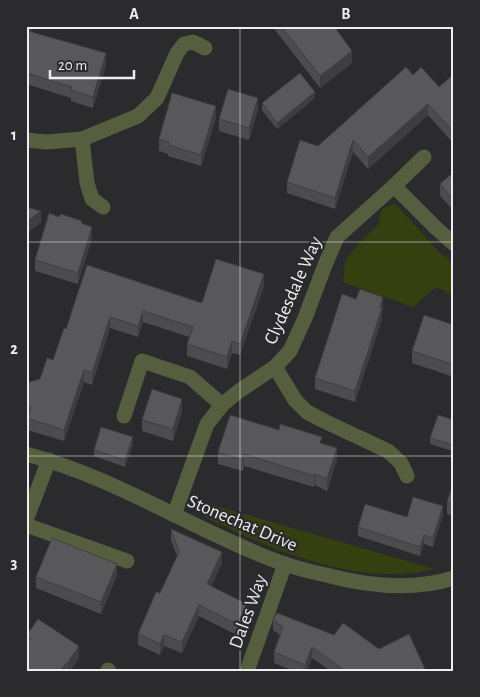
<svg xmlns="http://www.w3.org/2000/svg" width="480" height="697" font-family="'Alegreya Sans',sans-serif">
<rect width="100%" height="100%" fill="#2b2a2d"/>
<!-- green -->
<g fill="#344010">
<path d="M391,205H395L399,208L439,252L454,263V296L442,289L435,288L413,307L343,282L345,261L359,243L379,224L380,214L382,209Z"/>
<path d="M202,502L435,569C414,574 392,575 370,573C324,569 270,548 228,528C221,524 211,521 204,516C200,512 199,508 197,503Z"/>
</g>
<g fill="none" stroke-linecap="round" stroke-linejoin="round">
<!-- street -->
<g stroke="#555f3f" stroke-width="15">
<path d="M82,139L87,183L92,199L103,207"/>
<path d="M26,140L46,142L82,139L138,116L157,98L177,53L184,44L193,42L205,48"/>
<path d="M394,186L424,157"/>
<path d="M275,367L295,400L307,412L324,421L388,451L401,463L407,476"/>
<path d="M124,416L142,361L190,377L222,405"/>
<path d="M26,454C91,471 151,504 212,533C236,544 260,556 285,564C299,569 312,572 326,575C367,586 412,591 454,578"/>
<path d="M174,515L207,424L222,405L239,391L275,367L290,351L305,318L325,265L337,237L394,186L436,228L454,244"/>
<path d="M26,520L49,460"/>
<path d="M26,525L127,561"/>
<path d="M108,670L109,671"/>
<path d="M247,671L285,564"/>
</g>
</g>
<!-- wall -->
<g fill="#4c4b4d">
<path d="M26,26H33L31,32L106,65L93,108L71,101V98L26,84Z"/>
<path d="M272,26H334L352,63L320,88Z"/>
<path d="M454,74V144L428,115L368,169L353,152L335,209L287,193V182L318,146L413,75L439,87Z"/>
<path d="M315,98L277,129L262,110V103Z"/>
<path d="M258,110L249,140L219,131V119Z"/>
<path d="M216,118L201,166L168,156V154L159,151V139Z"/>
<path d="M454,172V211L440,196V184Z"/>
<path d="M82,224L92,238L78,284L35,271V260Z"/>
<path d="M87,265L202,303L264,286L240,355L232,353L227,369L187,356V344L189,337L143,322L138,337L110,328L92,385L84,382L64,441L27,430V418L28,415L26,412V383L40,379L53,360L66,329Z"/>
<path d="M383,308L382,313V319L355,402L315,389V378Z"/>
<path d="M454,325V377L412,363V351Z"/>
<path d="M182,411L173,441L142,431V420Z"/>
<path d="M454,420V445L452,451L430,444V438Z"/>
<path d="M322,443L337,460L327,491L315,485L314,487L244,466L243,471L218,464V452Z"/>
<path d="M133,444L125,467L94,456V450Z"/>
<path d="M454,481V516L447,514V502Z"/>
<path d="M443,515L433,547L424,544L420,556L358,536V527L407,517Z"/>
<path d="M171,529L222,563L211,586L247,615L237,635L199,616L182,653L164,646L160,655L138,645V634L160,593L177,556L171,540Z"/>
<path d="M117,575L101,614L36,588V577Z"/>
<path d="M273,620L334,635L379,649L426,671H331L312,658L307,671H294L274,663V652L280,635L273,630Z"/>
<path d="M26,636L79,658L70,671H26Z"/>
</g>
<!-- shaded-wall -->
<g fill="#3e3d3f">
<path d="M29,26H33L28,43V31Z"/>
<path d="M352,51V63L320,88V76Z"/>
<path d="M106,53V65L93,108V97Z"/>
<path d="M315,92V98L277,129V123Z"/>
<path d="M258,98V110L249,140V128Z"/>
<path d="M428,104V115L368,169V157Z"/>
<path d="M216,106V118L201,166V155Z"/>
<path d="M353,140V152L335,209V198Z"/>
<path d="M41,211V223L26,234V222Z"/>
<path d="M92,227V238L78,284V273Z"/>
<path d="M264,274V286L240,355V344Z"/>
<path d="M383,297V308L382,313V319L355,402V391Z"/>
<path d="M143,311V322L138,337V326Z"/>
<path d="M110,317V328L92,385V373Z"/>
<path d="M232,341V353L227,369V357Z"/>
<path d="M84,370V382L64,441V430Z"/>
<path d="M182,399V411L173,441V429Z"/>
<path d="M133,437V444L125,467V460Z"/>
<path d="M454,438V445L452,451V445Z"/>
<path d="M337,448V460L327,491V479Z"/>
<path d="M244,454V466L243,471V460Z"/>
<path d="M315,474V485L314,487V476Z"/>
<path d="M443,506V515L433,547V538Z"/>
<path d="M424,535V544L420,556V547Z"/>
<path d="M222,552V563L207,595V584Z"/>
<path d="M117,564V575L101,614V602Z"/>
<path d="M247,604V615L237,635V624Z"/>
<path d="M199,605V616L182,653V642Z"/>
<path d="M164,635V646L160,655V644Z"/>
<path d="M79,646V658L70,671H67V664Z"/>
<path d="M312,647V658L307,671H305V665Z"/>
<path d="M66,663V671H60Z"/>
</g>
<!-- building -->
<g fill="#58575a" stroke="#3e3d3f">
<path d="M26,26H29L28,31L106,53L93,97L71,90L72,87L26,73Z"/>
<path d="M281,26H334L352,51L320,76Z"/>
<path d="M406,67L413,75L421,67L439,87L454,74V132L428,104L368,157L353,140L335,198L287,182L300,140L318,146Z"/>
<path d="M300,73L315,92L277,123L262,103Z"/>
<path d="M228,89L258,98L249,128L219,119Z"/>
<path d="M172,93L216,106L201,155L168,145L169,142L159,139Z"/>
<path d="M454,172V200L440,184Z"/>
<path d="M26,207L41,211L26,222Z"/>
<path d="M49,213L59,217L61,214L82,221L81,223L92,227L78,273L35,260Z"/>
<path d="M216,259L264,274L240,344L232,341L227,357L187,344L193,327L143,311L138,326L110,317L92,373L84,370L64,430L27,418L31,408L26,400V383L40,379L47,358L53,360L64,328L66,329L87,265L202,303Z"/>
<path d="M360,289L383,297L380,307L382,308L355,391L315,378L342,294L356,299Z"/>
<path d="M424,315L454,325V365L412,351Z"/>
<path d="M152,389L182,399L173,429L142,420Z"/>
<path d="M230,415L279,430L280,424L322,437L320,443L337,448L327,479L315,474L314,476L244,454L243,460L218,452Z"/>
<path d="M438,415L454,420V438L452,445L430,438Z"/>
<path d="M101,427L133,437L125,460L94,450Z"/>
<path d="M454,481V505L447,502Z"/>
<path d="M413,497L443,506L433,538L424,535L420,547L358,527L365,504L407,517Z"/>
<path d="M171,529L222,552L207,584L247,604L237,624L199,605L182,642L164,635L160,644L138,634L156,592L160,593L179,552Z"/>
<path d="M52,538L117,564L101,602L36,577Z"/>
<path d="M277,613L334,635L343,623L379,649L409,634L426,671H345L312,647L305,665L274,652L283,627L273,620Z"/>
<path d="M38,619L79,646L67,664L66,663L60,671H26V643L30,639L26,636Z"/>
</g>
<!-- grid -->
<path fill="none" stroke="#eeedef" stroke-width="1" stroke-opacity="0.55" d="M240,26V671M26,242H454M26,456H454"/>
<g text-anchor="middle" stroke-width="4.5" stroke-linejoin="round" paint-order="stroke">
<!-- street labels -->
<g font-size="19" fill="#eeedef" stroke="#2b2a2d">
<text transform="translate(292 290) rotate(-66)" y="7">Clydesdale Way</text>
<text transform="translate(243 522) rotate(23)" y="7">Stonechat Drive</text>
<text transform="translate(247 611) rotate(-70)" y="7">Dales Way</text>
</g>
</g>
<!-- border -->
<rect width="480" height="697" fill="none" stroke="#2b2a2d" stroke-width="55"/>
<!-- scale -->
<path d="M50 70v8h84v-8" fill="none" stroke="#eeedef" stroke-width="2.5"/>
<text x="58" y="70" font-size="15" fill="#eeedef" stroke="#2b2a2d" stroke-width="4" paint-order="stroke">20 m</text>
<rect x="28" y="28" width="424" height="642" fill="none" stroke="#eeedef" stroke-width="2"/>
<g font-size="16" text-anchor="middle" font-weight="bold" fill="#eeedef">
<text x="134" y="19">A</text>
<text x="346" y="19">B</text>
<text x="14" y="140">1</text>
<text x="14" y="354">2</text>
<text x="14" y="568">3</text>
</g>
</svg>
